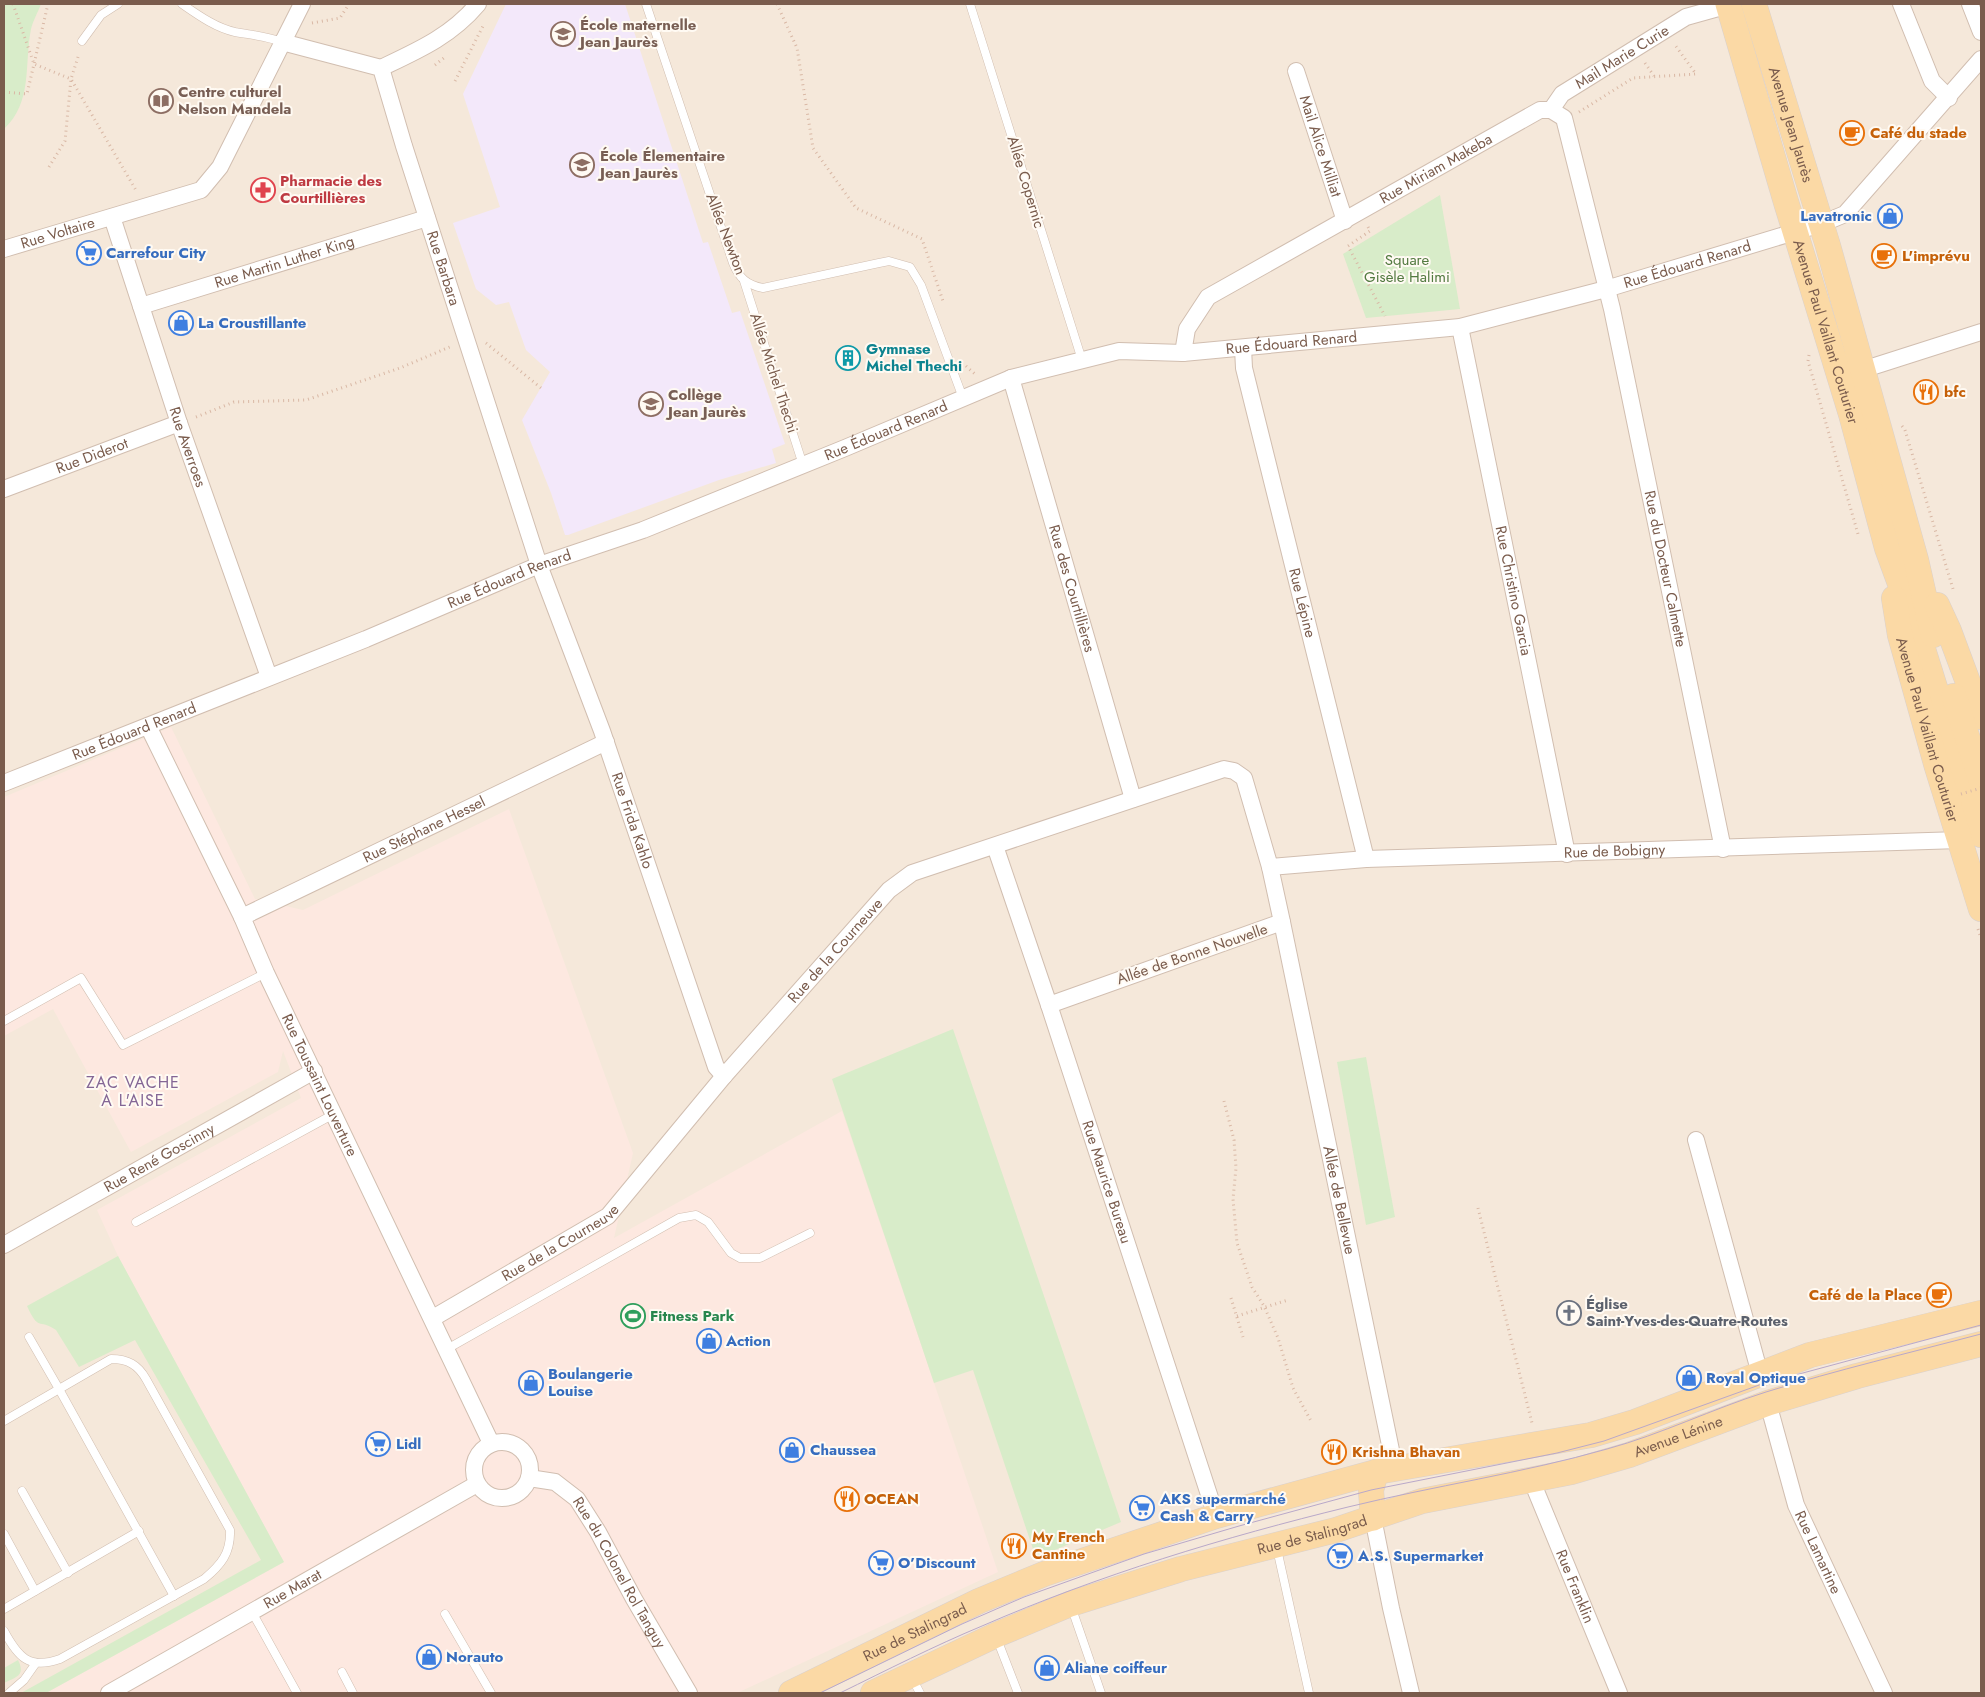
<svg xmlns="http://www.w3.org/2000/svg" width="1985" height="1697" font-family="Jost,sans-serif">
<rect width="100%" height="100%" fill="#fdf6ec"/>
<!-- residential -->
<rect fill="#f5e8da" x="4" y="4" width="1977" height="1689"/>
<!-- commercial -->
<path fill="#fde8e0" d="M171,727L255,899L303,910L509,809L633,1153L614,1238L842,1111L998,1572L737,1693H46L284,1562L118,1256L97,1210L301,1098L283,1051L278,1072L131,1152L53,1009L4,1036V797Z"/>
<!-- education -->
<path fill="#f3e8fa" d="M506,4H625L703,243L708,242L732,313L740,311L785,444L772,449L776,463L719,480L568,535H565L551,493L522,420L550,372L526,350L509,302L496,305L476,289L453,223L500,207L463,94Z"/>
<!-- green -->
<g fill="#d8ecc9">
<path d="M4,4H41C38,12 33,21 31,29C24,65 33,102 4,129Z"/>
<path d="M1440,195L1460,309L1366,318L1343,254Z"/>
<path d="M953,1029L1121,1522L1036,1558L973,1370L934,1383L832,1079Z"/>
<path d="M1366,1057L1395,1217L1366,1225L1337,1062Z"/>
<path d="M118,1256L284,1562L46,1693H21L261,1560L135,1340L79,1367L56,1330C38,1318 39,1332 27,1306Z"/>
<path d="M18,1660C26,1676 16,1677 4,1683V1668Z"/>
</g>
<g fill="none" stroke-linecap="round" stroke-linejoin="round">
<defs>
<g id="lane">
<path d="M182,4C198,15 216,28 235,32C251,35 266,36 282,42"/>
<path d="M646,4L733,263C739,278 747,285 763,288L879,263L889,261L910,267L921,285L963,398"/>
<path d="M970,4L1082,360"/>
<path d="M82,41L101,15L118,4"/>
<path d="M744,281L803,465"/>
<path d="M4,1021L81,978L123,1045L266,973"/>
<path d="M136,1222L334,1114"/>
<path d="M29,1337L59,1389L174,1596"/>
<path d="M447,1349L679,1218L696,1215L708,1222L731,1253L740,1258H760L810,1233"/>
<path d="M4,1421L111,1359C128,1359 138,1365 146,1379L230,1530C231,1553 221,1565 204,1579L60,1659C29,1670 18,1657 4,1631"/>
<path d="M22,1491L68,1573"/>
<path d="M4,1534L35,1591"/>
<path d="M1277,1549L1309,1693"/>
<path d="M1071,1606L1101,1693"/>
<path d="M4,1609L139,1531"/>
<path d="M252,1612L297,1693"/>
<path d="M445,1614L491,1693"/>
<path d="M997,1639L1018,1693"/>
<path d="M342,1672L353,1693"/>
<path d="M912,1678L920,1693"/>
<path d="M9,1693L24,1680L36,1663"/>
</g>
<g id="street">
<path d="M1901,4L1932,81L1949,98"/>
<path d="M1970,4L1981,32"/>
<path id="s1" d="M282,42L381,68L404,146L539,565L602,731L716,1067L724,1076"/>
<path d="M381,68C419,50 451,36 478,4"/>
<path id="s2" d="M1296,71L1345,221"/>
<path id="s3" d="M1551,110L1562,94L1686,17L1729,5"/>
<path id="s4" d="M112,217L179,423L269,677"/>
<path id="s5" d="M4,249L201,190L220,167L302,4"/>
<path id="s6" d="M141,306L427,218"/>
<path id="s7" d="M1460,327L1567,854"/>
<path id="s8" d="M1243,348L1244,368L1366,859"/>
<path id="s9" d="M1183,353L1187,329L1208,297L1540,110H1551L1564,118L1612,309L1723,849"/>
<path d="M1862,370L1981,332"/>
<path id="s10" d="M1011,378L1133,799"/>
<path id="s11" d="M4,489L179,423"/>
<path id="s12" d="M148,726L242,917L266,973L491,1443"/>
<path id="s13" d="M4,783L366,639L539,565L643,530L845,448L1011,378L1119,351L1183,353L1460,327L1606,289L1821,224L1845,214L1981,59"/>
<path id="s14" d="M995,846L1049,1005L1216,1516"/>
<path id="s15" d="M1270,867L1366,859L1960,840"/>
<path id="s16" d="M242,917L606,742"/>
<path id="s17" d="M1282,922L1391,1450L1392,1456L1376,1472"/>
<path d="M1696,1140L1760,1374"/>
<path id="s18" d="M4,1245L314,1071"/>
<path id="s19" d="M433,1318L608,1216L724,1076L889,890L912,873L1224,769L1234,771L1244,778L1270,867L1282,922L1049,1005"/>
<path id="s20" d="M1768,1403L1796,1505L1884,1693"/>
<circle cx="502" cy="1470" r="28"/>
<path id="s21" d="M529,1478L555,1482L577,1499L598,1532L634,1599L689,1693"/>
<path id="s22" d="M1531,1479L1619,1693"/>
<path d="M1373,1518L1391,1608L1411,1693"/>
<path id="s23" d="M109,1693L477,1484"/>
</g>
<g id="primary">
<path id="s24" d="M1728,4L1786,202L1851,414L1887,548L1916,627L1981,835"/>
<path id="s25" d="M1754,4L1828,246L1916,560L1933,635"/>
<path id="s26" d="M1894,598L1900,635L1937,767L1981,909"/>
<path d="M1937,605L1949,631L1981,717"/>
<path d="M1954,696L1981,780"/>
<path d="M1373,1518L1371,1490L1376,1472"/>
<path id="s27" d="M791,1693L979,1601L1044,1574L1216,1516L1376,1472L1591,1435L1635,1422L1810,1355L1981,1313"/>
<path id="s28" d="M873,1693L996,1635L1070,1604L1181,1569L1336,1530L1422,1501L1571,1472L1629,1455L1768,1403L1857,1376L1981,1344"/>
</g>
</defs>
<!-- lane casing -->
<use href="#lane" stroke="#d1beb0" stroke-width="9"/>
<!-- street casing -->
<use href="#street" stroke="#d1beb0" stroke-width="18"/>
<!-- primary casing -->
<use href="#primary" stroke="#dad1cd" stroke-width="26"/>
<!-- path -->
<g stroke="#d9b8a5" stroke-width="3" stroke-dasharray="1 4" stroke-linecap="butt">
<path d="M13,4L34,64L71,79L137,192"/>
<path d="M777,4L797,48L813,148L856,208L922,239L943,301"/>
<path d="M312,23L340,18L349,4"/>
<path d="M1645,63L1654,76"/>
<path d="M435,65L445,57"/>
<path d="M455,81L483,26"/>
<path d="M4,92L27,94L48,4"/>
<path d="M1579,112L1633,78L1696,74L1675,45"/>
<path d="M49,167L65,141L71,79L79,54"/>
<path d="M1368,227L1370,231L1348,246L1385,316"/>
<path d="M486,343L541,388"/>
<path d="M1809,355L1808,361L1858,534"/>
<path d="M966,366L976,375"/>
<path d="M196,417L234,402L306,400L400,368L452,346"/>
<path d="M1902,426L1905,430L1953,589"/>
<path d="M1978,929L1981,938"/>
<path d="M1224,1101L1234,1140L1236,1168L1233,1199L1237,1243L1252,1287L1264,1306L1278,1338L1293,1388L1311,1421"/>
<path d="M1478,1208L1532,1423"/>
<path d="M1231,1298L1243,1337"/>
<path d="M1237,1316L1288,1300"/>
</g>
<!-- lane -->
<use href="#lane" stroke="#fff" stroke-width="8"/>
<!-- street -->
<use href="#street" stroke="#fff" stroke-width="16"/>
<!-- primary -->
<use href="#primary" stroke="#fbd9a5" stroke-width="25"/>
<!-- tram -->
<g stroke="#b9a8c9" stroke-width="1">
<path d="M820,1693L962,1624L1024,1597L1144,1554L1239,1526L1371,1490L1557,1453L1604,1441L1762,1384L1981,1325"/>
<path d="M840,1693C887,1670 934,1646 982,1626C1099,1575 1225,1537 1348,1507C1434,1486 1523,1473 1607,1449C1662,1434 1712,1409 1766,1392C1837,1370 1909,1353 1981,1334"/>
</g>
<!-- path-bridge -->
<path stroke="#d9b8a5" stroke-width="3" stroke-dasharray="1 4" stroke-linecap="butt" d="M1961,794L1981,788"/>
</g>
<!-- icons -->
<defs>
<symbol id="school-ring" viewBox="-11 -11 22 22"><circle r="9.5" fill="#fffaf3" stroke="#8d6e63" stroke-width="1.5"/><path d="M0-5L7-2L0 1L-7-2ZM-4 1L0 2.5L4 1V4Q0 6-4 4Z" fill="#8d6e63"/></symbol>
<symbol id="library-ring" viewBox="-11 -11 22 22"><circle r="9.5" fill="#fffaf3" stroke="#8d6e63" stroke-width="1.5"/><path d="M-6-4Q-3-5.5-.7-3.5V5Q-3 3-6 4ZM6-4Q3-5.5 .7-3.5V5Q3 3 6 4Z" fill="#8d6e63"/></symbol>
<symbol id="cafe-ring" viewBox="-11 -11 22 22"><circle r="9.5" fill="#fffaf3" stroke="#e8710a" stroke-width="1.5"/><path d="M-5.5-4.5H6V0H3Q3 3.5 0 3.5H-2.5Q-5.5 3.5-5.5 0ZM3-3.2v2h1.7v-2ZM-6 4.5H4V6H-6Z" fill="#e8710a"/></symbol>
<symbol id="pharmacy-ring" viewBox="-11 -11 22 22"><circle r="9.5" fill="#fffaf3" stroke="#e0444e" stroke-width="1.5"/><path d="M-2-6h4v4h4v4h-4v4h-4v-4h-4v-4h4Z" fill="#e0444e"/></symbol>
<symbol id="shop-ring" viewBox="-11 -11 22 22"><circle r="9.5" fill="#fffaf3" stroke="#3f7fe0" stroke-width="1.5"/><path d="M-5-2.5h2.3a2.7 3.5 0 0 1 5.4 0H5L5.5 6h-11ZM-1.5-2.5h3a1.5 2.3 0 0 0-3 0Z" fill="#3f7fe0"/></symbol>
<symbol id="supermarket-ring" viewBox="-11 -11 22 22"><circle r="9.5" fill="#fffaf3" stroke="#3f7fe0" stroke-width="1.5"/><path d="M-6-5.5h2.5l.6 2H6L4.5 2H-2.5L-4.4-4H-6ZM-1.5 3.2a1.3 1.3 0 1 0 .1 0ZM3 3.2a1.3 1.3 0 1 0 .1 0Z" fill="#3f7fe0"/></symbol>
<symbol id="building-ring" viewBox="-11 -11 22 22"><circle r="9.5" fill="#fffaf3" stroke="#0f9aa8" stroke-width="1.5"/><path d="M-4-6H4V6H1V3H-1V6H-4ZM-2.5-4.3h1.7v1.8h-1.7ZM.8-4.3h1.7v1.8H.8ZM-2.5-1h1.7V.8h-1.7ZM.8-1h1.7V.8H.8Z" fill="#0f9aa8"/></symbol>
<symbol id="restaurant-ring" viewBox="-11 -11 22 22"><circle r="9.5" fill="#fffaf3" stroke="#e8710a" stroke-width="1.5"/><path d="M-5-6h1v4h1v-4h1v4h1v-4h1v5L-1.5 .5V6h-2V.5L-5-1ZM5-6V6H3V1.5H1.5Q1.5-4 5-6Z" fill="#e8710a"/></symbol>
<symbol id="church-ring" viewBox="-11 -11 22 22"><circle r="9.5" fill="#fffaf3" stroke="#6b7280" stroke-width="1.5"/><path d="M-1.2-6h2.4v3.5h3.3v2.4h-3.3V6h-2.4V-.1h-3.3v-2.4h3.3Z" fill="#6b7280"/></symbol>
<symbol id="stadium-ring" viewBox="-11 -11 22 22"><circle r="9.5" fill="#fffaf3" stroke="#2e9e5b" stroke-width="1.5"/><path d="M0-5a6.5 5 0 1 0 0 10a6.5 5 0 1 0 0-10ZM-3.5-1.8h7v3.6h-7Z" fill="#2e9e5b"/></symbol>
</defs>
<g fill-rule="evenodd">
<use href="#school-ring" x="549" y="20" width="28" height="28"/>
<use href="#library-ring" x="147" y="87" width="28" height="28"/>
<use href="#cafe-ring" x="1838" y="119" width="28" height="28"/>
<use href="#school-ring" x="568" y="151" width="28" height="28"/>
<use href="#pharmacy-ring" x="249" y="176" width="28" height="28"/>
<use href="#shop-ring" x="1876" y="202" width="28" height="28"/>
<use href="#supermarket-ring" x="75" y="239" width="28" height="28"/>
<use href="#cafe-ring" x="1870" y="242" width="28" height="28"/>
<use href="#shop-ring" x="167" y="309" width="28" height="28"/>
<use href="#building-ring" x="834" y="344" width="28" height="28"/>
<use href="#restaurant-ring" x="1912" y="378" width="28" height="28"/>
<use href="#school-ring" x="637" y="390" width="28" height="28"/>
<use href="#cafe-ring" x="1925" y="1281" width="28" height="28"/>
<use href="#church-ring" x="1555" y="1299" width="28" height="28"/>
<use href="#stadium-ring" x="619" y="1302" width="28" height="28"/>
<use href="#shop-ring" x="695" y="1327" width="28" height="28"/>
<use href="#shop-ring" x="1675" y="1364" width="28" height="28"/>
<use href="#shop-ring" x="517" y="1369" width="28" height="28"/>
<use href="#supermarket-ring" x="364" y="1430" width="28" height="28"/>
<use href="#shop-ring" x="778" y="1436" width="28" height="28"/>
<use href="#restaurant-ring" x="1320" y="1438" width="28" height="28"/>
<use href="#restaurant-ring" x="833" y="1485" width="28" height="28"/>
<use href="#supermarket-ring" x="1128" y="1494" width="28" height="28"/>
<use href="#restaurant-ring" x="1000" y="1532" width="28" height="28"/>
<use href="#supermarket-ring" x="1326" y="1542" width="28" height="28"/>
<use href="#supermarket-ring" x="867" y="1549" width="28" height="28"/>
<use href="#shop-ring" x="415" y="1643" width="28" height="28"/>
<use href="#shop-ring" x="1033" y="1654" width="28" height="28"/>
</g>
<g text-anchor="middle" stroke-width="4" stroke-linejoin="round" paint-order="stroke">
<!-- education labels -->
<g font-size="15" font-weight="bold" fill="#785e54" stroke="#fffaf3" text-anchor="start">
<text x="580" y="30">École maternelle<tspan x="580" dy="17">Jean Jaurès</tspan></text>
<text x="178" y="97">Centre culturel<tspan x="178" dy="17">Nelson Mandela</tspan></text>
<text x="600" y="161">École Élementaire<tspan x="600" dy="17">Jean Jaurès</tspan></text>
<text x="668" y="400">Collège<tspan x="668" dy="17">Jean Jaurès</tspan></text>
</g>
<!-- street labels -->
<g font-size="15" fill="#7a5c4d" stroke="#fffaf3">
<text dy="5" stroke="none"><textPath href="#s3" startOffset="90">Mail Marie Curie</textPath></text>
<text dy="5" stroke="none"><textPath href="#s25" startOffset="126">Avenue Jean Jaurès</textPath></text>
<text dy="5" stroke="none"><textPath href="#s2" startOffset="79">Mail Alice Milliat</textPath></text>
<text dy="5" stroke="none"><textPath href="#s9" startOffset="324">Rue Miriam Makeba</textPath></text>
<text transform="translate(1026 182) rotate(73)" y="5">Allée Copernic</text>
<text dy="5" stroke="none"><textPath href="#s5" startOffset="56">Rue Voltaire</textPath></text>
<text transform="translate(726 234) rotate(69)" y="5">Allée Newton</text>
<text dy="5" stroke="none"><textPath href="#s6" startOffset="150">Rue Martin Luther King</textPath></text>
<text dy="5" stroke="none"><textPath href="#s13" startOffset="1775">Rue Édouard Renard</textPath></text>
<text dy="5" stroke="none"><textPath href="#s1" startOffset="312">Rue Barbara</textPath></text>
<text dy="5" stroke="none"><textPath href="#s24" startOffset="342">Avenue Paul Vaillant Couturier</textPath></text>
<text dy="5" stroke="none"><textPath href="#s13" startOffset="1370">Rue Édouard Renard</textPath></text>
<text transform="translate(774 373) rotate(72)" y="5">Allée Michel Thechi</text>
<text dy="5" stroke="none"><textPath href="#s13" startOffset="950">Rue Édouard Renard</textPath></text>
<text dy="5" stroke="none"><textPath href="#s4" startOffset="242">Rue Averroes</textPath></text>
<text dy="5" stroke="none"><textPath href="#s11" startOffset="94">Rue Diderot</textPath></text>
<text dy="5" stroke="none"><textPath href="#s9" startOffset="932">Rue du Docteur Calmette</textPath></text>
<text dy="5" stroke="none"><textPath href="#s13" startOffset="545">Rue Édouard Renard</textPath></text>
<text dy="5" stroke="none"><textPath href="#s10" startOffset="219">Rue des Courtillières</textPath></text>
<text dy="5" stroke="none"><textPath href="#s7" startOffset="269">Rue Christino Garcia</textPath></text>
<text dy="5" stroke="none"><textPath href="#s8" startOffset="262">Rue Lépine</textPath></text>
<text dy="5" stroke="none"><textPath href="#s26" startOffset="136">Avenue Paul Vaillant Couturier</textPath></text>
<text dy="5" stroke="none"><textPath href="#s13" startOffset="140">Rue Édouard Renard</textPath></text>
<text dy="5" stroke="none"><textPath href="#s1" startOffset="896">Rue Frida Kahlo</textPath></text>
<text dy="5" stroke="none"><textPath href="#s16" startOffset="202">Rue Stéphane Hessel</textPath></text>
<text dy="5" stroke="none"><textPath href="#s15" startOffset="345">Rue de Bobigny</textPath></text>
<text dy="5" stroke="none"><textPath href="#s19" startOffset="552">Rue de la Courneuve</textPath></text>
<text transform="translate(1192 954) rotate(-19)" y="5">Allée de Bonne Nouvelle</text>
<text dy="5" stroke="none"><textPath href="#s12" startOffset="398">Rue Toussaint Louverture</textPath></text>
<text dy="5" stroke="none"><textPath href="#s18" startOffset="178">Rue René Goscinny</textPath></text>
<text dy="5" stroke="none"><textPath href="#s14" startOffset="354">Rue Maurice Bureau</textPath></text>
<text dy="5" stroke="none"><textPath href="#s17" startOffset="284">Allée de Bellevue</textPath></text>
<text dy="5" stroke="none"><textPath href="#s19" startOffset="148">Rue de la Courneuve</textPath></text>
<text dy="5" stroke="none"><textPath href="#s28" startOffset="848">Avenue Lénine</textPath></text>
<text dy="5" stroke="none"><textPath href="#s28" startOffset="468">Rue de Stalingrad</textPath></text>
<text dy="5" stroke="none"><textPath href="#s20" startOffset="158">Rue Lamartine</textPath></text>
<text dy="5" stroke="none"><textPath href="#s21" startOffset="139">Rue du Colonel Rol Tanguy</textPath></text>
<text dy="5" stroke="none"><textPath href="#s22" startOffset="116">Rue Franklin</textPath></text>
<text dy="5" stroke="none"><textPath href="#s23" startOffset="211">Rue Marat</textPath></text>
<text dy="5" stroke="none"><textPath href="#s27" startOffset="138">Rue de Stalingrad</textPath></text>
</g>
<!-- food labels -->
<g font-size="15" font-weight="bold" fill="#c56008" stroke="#fffaf3" text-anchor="start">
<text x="1870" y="138">Café du stade</text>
<text x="1902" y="261">L'imprévu</text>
<text x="1944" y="397">bfc</text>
<text x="1922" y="1300" text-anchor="end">Café de la Place</text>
<text x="1352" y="1457">Krishna Bhavan</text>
<text x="864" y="1504">OCEAN</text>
<text x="1032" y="1542">My French<tspan x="1032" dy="17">Cantine</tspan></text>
</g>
<!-- health labels -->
<g font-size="15" font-weight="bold" fill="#be3a42" stroke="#fffaf3" text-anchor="start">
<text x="280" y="186">Pharmacie des<tspan x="280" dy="17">Courtillières</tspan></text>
</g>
<!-- shop labels -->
<g font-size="15" font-weight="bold" fill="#366cbe" stroke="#fffaf3" text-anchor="start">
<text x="1872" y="221" text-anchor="end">Lavatronic</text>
<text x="106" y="258">Carrefour City</text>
<text x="198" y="328">La Croustillante</text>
<text x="726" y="1346">Action</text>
<text x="548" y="1379">Boulangerie<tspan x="548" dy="17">Louise</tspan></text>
<text x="1706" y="1383">Royal Optique</text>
<text x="396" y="1449">Lidl</text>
<text x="810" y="1455">Chaussea</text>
<text x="1160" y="1504">AKS supermarché<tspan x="1160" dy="17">Cash &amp; Carry</tspan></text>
<text x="1358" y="1561">A.S. Supermarket</text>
<text x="898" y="1568">O’Discount</text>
<text x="446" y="1662">Norauto</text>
<text x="1064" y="1673">Aliane coiffeur</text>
</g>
<!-- park labels -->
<g font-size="15" fill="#537a41" stroke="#fffaf3">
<text x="1407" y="265">Square<tspan x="1407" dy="17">Gisèle Halimi</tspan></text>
</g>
<!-- culture labels -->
<g font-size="15" font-weight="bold" fill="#0d838f" stroke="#fffaf3" text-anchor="start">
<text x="866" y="354">Gymnase<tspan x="866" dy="17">Michel Thechi</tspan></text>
</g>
<!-- worship labels -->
<g font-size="15" font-weight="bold" fill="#5b616d" stroke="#fffaf3" text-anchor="start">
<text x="1586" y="1309">Église<tspan x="1586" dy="17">Saint-Yves-des-Quatre-Routes</tspan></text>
</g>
<!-- leisure labels -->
<g font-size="15" font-weight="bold" fill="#27864d" stroke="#fffaf3" text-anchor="start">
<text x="650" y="1321">Fitness Park</text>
</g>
<!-- neighbourhood labels -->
<g font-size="16" letter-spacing="1" fill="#846695" stroke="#fffaf3">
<text x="133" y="1088">ZAC VACHE<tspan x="133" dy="18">À L'AISE</tspan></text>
</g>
</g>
<!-- border -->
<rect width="1985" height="1697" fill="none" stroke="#7a5c4d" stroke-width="10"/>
</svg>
